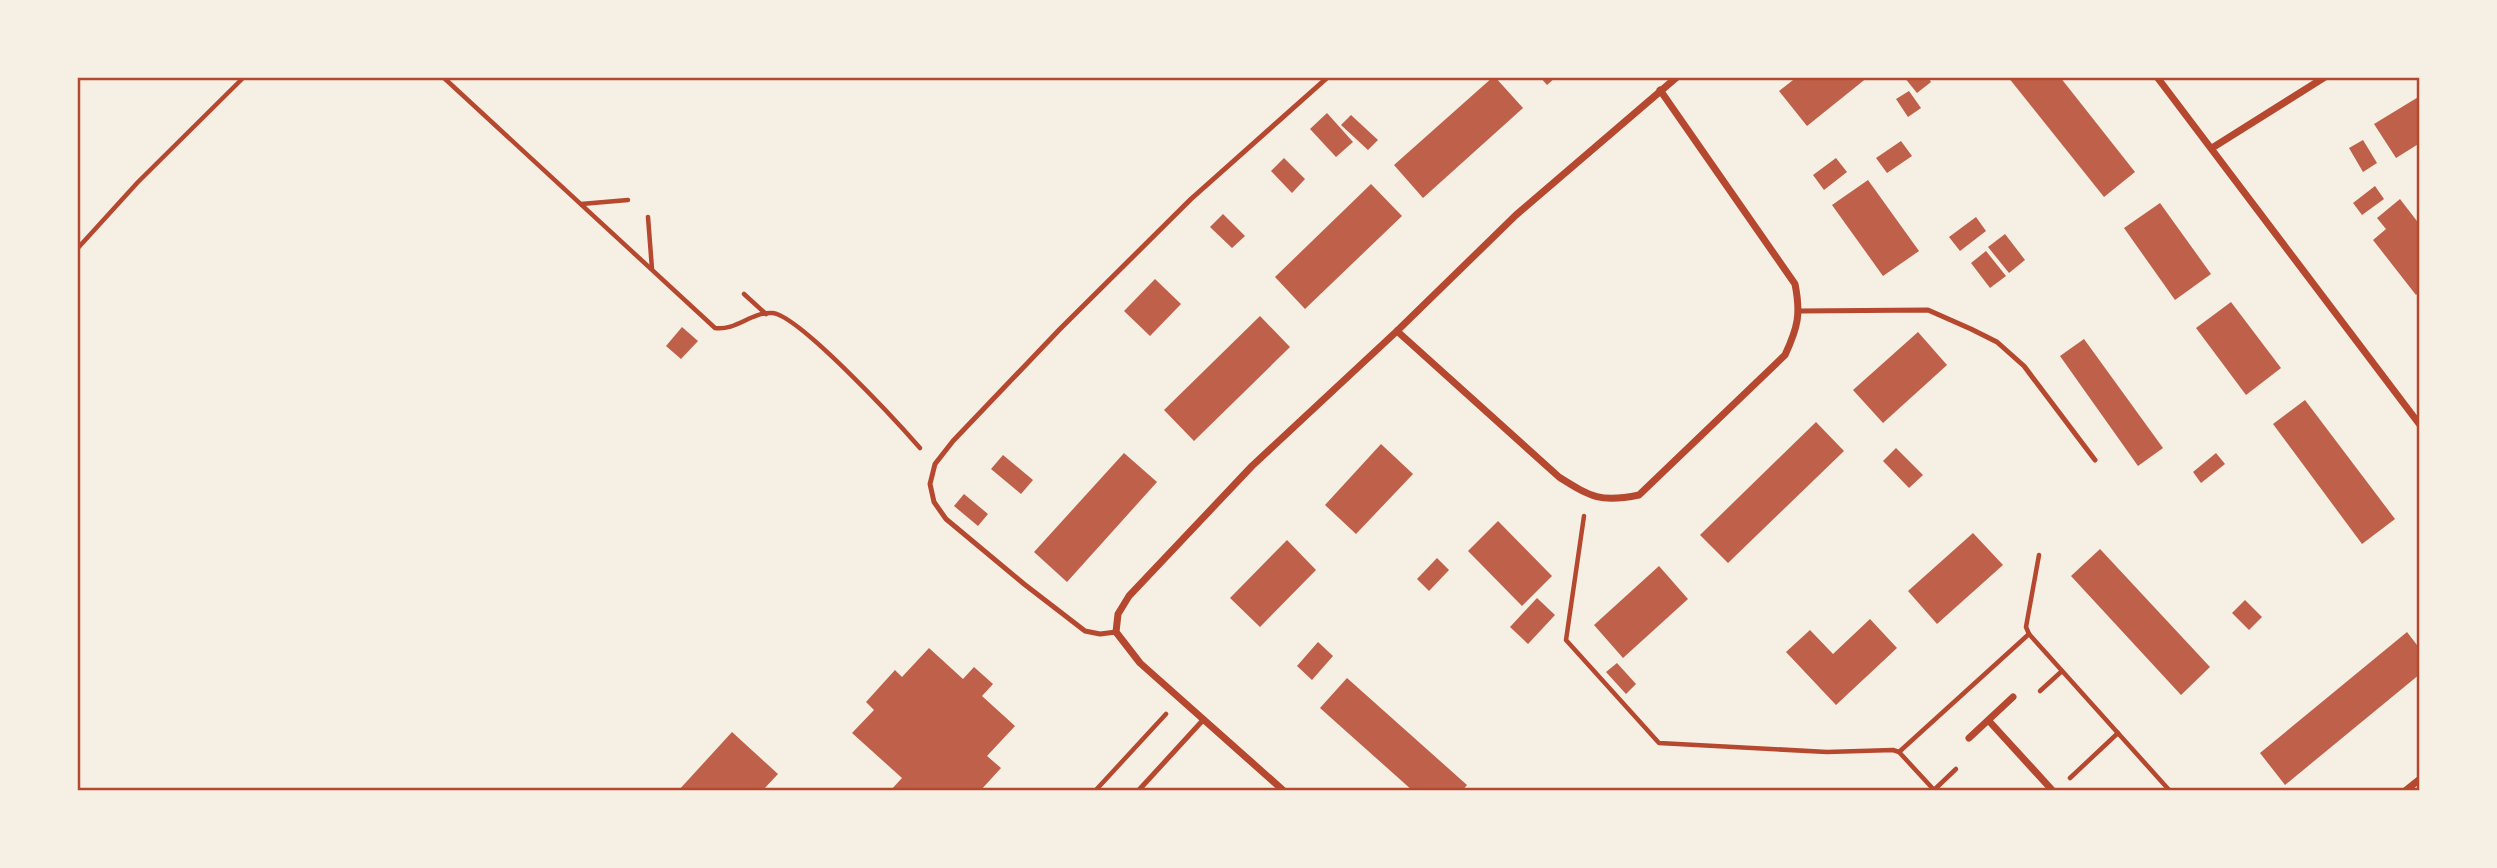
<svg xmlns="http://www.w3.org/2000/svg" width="2497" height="868" font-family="'Libre Baskerville',serif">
<rect width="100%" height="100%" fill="#f6efe4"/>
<!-- building -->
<g fill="#bf614a">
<path d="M1493,77H1495L1523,108L1423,198L1394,165Z"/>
<path d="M1540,77H1556L1547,85Z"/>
<path d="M1797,77H1868L1807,126L1779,91Z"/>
<path d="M1904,77H1928L1931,82L1917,93Z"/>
<path d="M2008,77H2060L2135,172L2104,197Z"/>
<path d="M1909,91L1921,108L1908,117L1896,99Z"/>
<path d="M2420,96V143L2396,158L2374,124Z"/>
<path d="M1327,113L1353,142L1336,157L1310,129Z"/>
<path d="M1351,115L1378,140L1368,150L1341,125Z"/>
<path d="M2363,140L2377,163L2363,172L2349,148Z"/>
<path d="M1901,141L1912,156L1887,173L1876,158Z"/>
<path d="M1284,158L1305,179L1292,193L1271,171Z"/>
<path d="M1836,158L1847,172L1824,190L1813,175Z"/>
<path d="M1868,180L1919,251L1883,276L1832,205Z"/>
<path d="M1371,184L1402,216L1305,309L1275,277Z"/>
<path d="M2375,186L2384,199L2362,215L2353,203Z"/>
<path d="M2400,199L2420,225V292L2416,295L2373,240L2386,229L2377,218Z"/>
<path d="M2160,203L2211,274L2175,300L2124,228Z"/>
<path d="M1223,214L1245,236L1232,248L1210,227Z"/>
<path d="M1976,217L1986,231L1960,251L1949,237Z"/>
<path d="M2005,234L2025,260L2009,273L1988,247Z"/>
<path d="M1986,251L2006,276L1990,288L1971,263Z"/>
<path d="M1155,279L1181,304L1150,336L1124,311Z"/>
<path d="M2231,302L2281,368L2246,395L2196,328Z"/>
<path d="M1260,316L1290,347L1194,441L1164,410Z"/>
<path d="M682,327L698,341L681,359L666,346Z"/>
<path d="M1918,332L1947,365L1883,423L1853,390Z"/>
<path d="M2084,339L2163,448L2138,466L2060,356Z"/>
<path d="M2305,400L2395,519L2362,544L2273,424Z"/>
<path d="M1816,422L1844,451L1728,563L1700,535Z"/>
<path d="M1381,444L1413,474L1356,534L1325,505Z"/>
<path d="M1896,448L1923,475L1909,488L1883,461Z"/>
<path d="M1124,453L1157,482L1067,582L1034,552Z"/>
<path d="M2216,453L2225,464L2201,483L2193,472Z"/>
<path d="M1003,455L1033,480L1021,494L991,469Z"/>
<path d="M964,494L988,514L978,526L954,506Z"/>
<path d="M1498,521L1552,576L1522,606L1468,551Z"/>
<path d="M1973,533L2003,565L1937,624L1908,591Z"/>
<path d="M1287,540L1316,570L1260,627L1230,598Z"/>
<path d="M2100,549L2210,667L2181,695L2071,576Z"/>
<path d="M1437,558L1449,570L1429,591L1417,579Z"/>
<path d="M1659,566L1688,599L1623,658L1594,625Z"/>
<path d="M1537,598L1555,615L1528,644L1510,627Z"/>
<path d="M2245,600L2262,617L2249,630L2232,613Z"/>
<path d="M1870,619L1897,648L1836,705L1786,652L1810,630L1833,654Z"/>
<path d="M2407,632L2420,649V674L2285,785L2260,753Z"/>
<path d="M1318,642L1333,656L1312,680L1297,666Z"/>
<path d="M929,648L963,679L974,667L993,684L982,696L1015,726L987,756L1001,768L980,791H890L902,778L852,733L874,710L866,702L895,670L902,677Z"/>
<path d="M1617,663L1636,684L1626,694L1606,672Z"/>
<path d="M1347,678L1467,785L1462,791H1413L1320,708Z"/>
<path d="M732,732L778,774L762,791H678Z"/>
</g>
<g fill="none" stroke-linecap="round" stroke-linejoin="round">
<!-- path -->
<g stroke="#b5482f" stroke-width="4.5">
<path d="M443,77L715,328C736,331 751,312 772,313C798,314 899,424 920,448"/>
<path d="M581,204L628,200"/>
<path d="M648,217L652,269"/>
<path d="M77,249L138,182L244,77"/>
<path d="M744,294L766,314"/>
<path d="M1584,516L1566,640L1659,743L1827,752L1893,750L1899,752"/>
<path d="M2029,634L2026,627L2039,555"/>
<path d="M2040,691L2062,671"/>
<path d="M2070,778L2118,733"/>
<path d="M1934,790L1956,769"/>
<path d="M1095,791L1166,714"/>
<path d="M1935,791L1899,752L2029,634L2170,791"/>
</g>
<!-- service -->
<g stroke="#b5482f" stroke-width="5">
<path d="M1799,311L1928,310L1971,329L1997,342L2024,366L2095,460"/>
<path d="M1116,632L1100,634L1085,631L1024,584L946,519L934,502L930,484L935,464L953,441L1060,329L1191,199L1328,77"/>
<path d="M1138,791L1204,719"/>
</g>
<!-- minor -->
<g stroke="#b5482f" stroke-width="7">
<path d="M2157,77L2420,425"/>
<path d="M2212,148L2325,77"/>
<path d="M1397,331L1559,477C1591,497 1600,503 1639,495L1785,355C1798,327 1801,314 1795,284L1660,90"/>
<path d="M1989,721L2053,791"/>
<path d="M1969,738L2013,697"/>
<path d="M1284,791L1140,663L1116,632L1118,614L1129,596L1252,466L1397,331L1516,215L1677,77"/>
<path d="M2405,791L2420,779"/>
</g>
</g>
<!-- border -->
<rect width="2497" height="868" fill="none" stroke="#f6efe4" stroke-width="158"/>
<rect x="79" y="79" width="2339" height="710" fill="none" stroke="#b5482f" stroke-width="2.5"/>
</svg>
